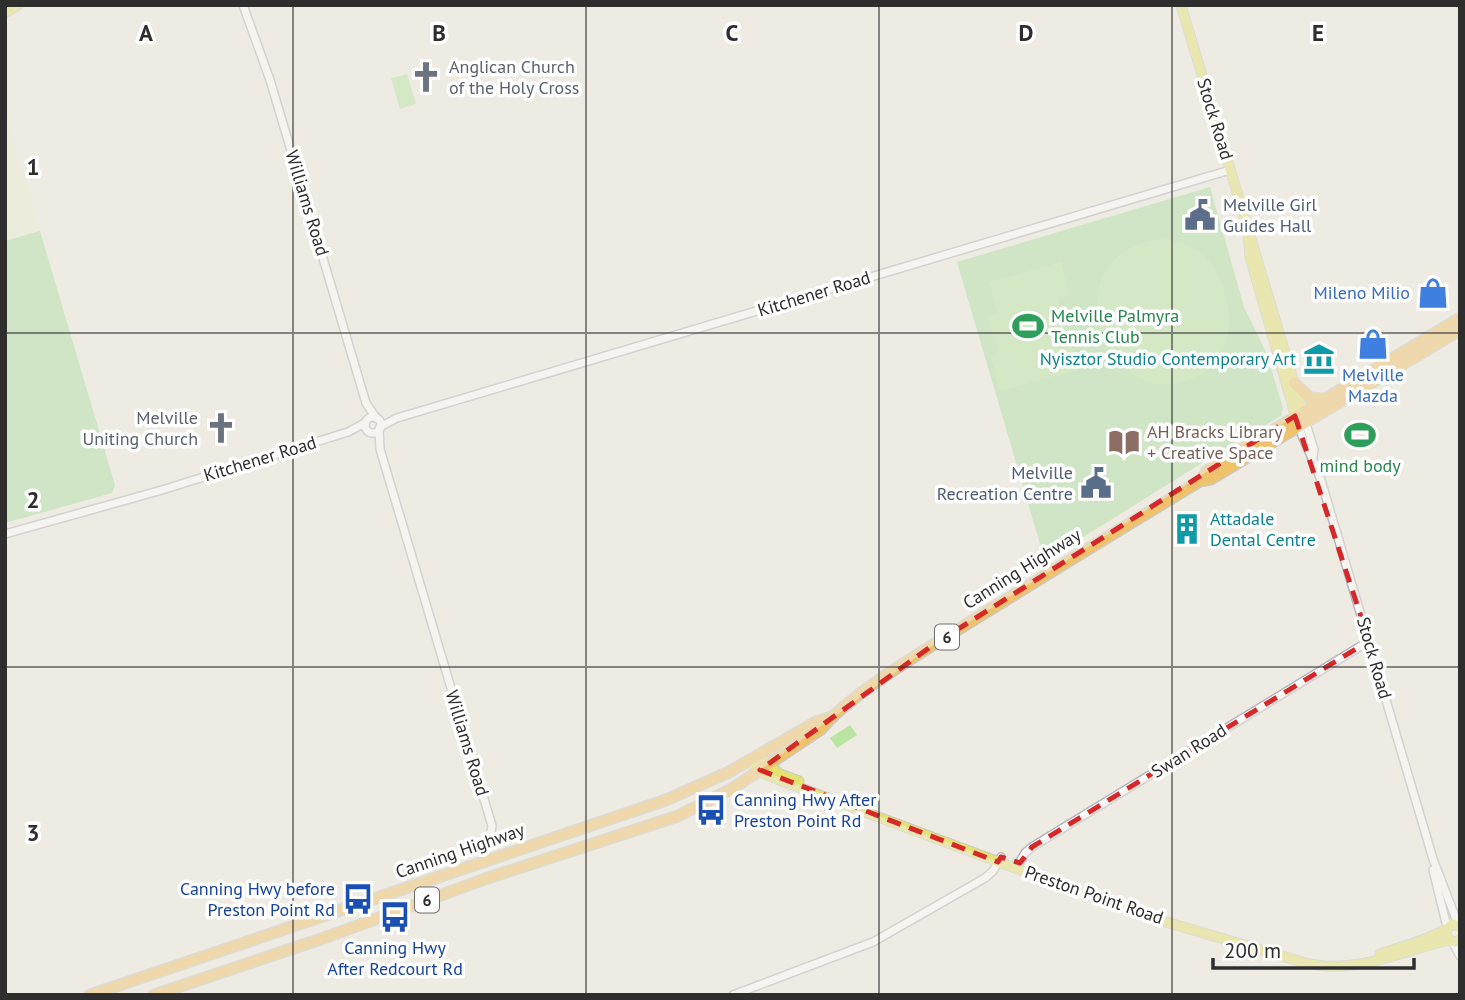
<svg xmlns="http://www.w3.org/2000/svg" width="1465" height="1000" font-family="'PT Sans',sans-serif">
<rect width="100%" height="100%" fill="#edebe2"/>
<!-- education -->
<path fill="#edead3" d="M5,111L40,231L5,241Z"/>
<!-- green -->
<g fill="#abdea4">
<path d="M1210,187L1244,307L1266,352L1283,408L1281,416L1234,443L1045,561L957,262Z"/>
<path d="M40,231L115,485L112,493L5,523V241Z"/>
</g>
<!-- pitch -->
<g fill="#b9e4a2">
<path d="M407,74L416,104L400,109L391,78Z"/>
<path d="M1164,239C1181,242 1195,247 1207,259C1230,285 1238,337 1215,363C1207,372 1195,379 1183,382C1101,406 1048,251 1164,239Z"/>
<path d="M1061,262L1070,295L1058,299L1078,370L1000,391L990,355L998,353L988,317L998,314L989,282Z"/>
<path d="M850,725L857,735L837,748L830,738Z"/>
</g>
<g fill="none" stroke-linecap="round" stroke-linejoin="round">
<defs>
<g id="minor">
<path d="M243,5L270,80L366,403L376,418"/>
<circle cx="373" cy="425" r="8"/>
<path d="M1306,424L1314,449L1313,457"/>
<path d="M380,427L397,418L1230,170"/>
<path d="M1299,428C1306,446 1314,461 1321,480L1433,859L1458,924"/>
<path d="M379,429L380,449L492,826L490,836"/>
<path d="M5,534L162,490L348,432L365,423"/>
<path d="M1016,868L1025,853L1032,847L1369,641"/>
<path d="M1433,870L1447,927"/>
<path d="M1452,941L1460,956"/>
<path d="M733,995L873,942L985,878L993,871L1001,857"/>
</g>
<g id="major">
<path d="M1181,5L1304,416"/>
<path d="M5,13L18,5"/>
<path d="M1248,235L1250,257L1297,421"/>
<path d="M763,760L780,774L799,781"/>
<path d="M751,761L763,773L774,778L1135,913L1306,963C1355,975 1402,951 1449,940"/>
<path d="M1460,926L1452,924L1445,932L1449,940L1455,942L1460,940"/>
<path d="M1380,954C1402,946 1426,941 1446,929"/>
</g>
<g id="highway">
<path d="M1294,383L1310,398L1323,399"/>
<path d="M1200,481L1206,472L1242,449L1460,318"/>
<path d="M90,995L666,800L729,772L816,722L832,717"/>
<path d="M154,995L321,939L485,879L678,816L733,788L821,729C851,694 914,657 954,632C1036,581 1117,531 1200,481L1211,479L1460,330"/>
</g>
</defs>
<!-- minor casing -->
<use href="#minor" stroke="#b5b5c0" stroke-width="10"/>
<!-- major casing -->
<use href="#major" stroke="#c9c9c9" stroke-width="11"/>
<!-- highway casing -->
<use href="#highway" stroke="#c9c9c9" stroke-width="13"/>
<!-- minor -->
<use href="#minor" stroke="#fff" stroke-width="7"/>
<!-- major -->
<use href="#major" stroke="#e4e271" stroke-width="9"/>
<!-- highway -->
<use href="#highway" stroke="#efc26c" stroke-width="10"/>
</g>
<!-- marked area -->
<path d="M0 0H1465V1000H0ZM1295,416L1369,641L1032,847L1020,863L1001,857L998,862L760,770L933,645Z" fill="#edebe2" fill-opacity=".55" fill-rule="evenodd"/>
<path fill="none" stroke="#d62828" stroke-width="5" stroke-dasharray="14 9" stroke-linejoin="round" d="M1295,416L1369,641L1032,847L1020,863L1001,857L998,862L760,770L933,645Z"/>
<!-- grid -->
<path fill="none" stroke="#2e2e2e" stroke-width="2" stroke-opacity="0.55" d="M293,5V995M586,5V995M879,5V995M1172,5V995M5,333H1460M5,667H1460"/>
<!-- icons -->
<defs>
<symbol id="church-bare" viewBox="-9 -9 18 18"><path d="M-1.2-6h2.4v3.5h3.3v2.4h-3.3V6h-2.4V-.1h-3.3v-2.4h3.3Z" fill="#6b7280" stroke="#fff" stroke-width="2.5" paint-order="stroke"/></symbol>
<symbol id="civic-bare" viewBox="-9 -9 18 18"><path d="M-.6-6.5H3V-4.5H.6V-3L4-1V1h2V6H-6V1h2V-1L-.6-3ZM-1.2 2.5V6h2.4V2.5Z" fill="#5c6f8a" stroke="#fff" stroke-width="2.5" paint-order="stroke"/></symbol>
<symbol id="shop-bare" viewBox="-9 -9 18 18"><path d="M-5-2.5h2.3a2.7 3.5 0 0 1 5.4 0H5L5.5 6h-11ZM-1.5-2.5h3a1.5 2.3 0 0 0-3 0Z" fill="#3f7fe0" stroke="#fff" stroke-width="2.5" paint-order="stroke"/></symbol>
<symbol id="stadium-bare" viewBox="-9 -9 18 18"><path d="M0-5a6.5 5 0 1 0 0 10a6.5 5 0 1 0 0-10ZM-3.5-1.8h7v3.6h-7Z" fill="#2e9e5b" stroke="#fff" stroke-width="2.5" paint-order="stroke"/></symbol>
<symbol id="museum-bare" viewBox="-9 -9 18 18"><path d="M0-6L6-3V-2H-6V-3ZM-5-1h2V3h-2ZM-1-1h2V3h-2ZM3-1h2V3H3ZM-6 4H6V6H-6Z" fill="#0f9aa8" stroke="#fff" stroke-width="2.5" paint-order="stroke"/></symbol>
<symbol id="library-bare" viewBox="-9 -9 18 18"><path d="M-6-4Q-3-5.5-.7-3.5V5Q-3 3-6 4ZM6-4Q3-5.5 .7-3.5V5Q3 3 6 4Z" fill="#8d6e63" stroke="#fff" stroke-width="2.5" paint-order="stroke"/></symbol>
<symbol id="building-bare" viewBox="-9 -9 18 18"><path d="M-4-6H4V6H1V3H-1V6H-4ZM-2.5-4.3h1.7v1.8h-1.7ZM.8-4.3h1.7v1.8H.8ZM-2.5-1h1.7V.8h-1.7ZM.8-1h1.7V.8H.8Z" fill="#0f9aa8" stroke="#fff" stroke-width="2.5" paint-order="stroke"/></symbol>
<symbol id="bus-bare" viewBox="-9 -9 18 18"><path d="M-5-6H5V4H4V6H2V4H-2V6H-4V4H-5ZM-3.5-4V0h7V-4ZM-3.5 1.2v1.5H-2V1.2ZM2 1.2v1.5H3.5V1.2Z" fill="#1a4fb4" stroke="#fff" stroke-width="2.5" paint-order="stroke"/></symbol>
</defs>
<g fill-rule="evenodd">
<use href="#church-bare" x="404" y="55" width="44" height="44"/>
<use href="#civic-bare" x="1178" y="193" width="44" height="44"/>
<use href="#shop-bare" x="1411" y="271" width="44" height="44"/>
<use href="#stadium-bare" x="1006" y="304" width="44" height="44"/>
<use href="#shop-bare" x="1351" y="322" width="44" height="44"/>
<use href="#museum-bare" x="1297" y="337" width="44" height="44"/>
<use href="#church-bare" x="199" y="406" width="44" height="44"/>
<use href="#stadium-bare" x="1338" y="413" width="44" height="44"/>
<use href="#library-bare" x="1102" y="420" width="44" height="44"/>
<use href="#civic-bare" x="1074" y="461" width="44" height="44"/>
<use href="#building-bare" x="1165" y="507" width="44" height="44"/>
<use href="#bus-bare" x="689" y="788" width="44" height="44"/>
<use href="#bus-bare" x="336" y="877" width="44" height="44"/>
<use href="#bus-bare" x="373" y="895" width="44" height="44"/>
</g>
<g text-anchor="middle" stroke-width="7" stroke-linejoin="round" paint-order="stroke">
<!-- shield labels -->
<g fill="#fff" stroke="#6d6d6d" stroke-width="2">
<rect x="935" y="624.5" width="24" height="25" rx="5"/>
<rect x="415" y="887.5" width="24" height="25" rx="5"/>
</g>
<g font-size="16" font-weight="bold" fill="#2e2e2e">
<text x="947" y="643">6</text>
<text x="427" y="906">6</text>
</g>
<!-- worship labels -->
<g font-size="18" fill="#5b616d" stroke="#fff" text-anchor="start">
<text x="449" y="73">Anglican Church<tspan x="449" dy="21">of the Holy Cross</tspan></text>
<text x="198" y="424" text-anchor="end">Melville<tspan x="198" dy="21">Uniting Church</tspan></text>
</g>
<!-- street labels -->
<g font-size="18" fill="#2e2e2e" stroke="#fff">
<text transform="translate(1215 119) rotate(73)" y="6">Stock Road</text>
<text transform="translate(307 203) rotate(73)" y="6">Williams Road</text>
<text transform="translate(814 294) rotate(-17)" y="6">Kitchener Road</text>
<text transform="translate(260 459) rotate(-17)" y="6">Kitchener Road</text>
<text transform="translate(1022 569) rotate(-32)" y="6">Canning Highway</text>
<text transform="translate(1374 658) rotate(74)" y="6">Stock Road</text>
<text transform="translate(467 743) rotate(73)" y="6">Williams Road</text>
<text transform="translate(1189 751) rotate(-32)" y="6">Swan Road</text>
<text transform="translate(460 851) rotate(-19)" y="6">Canning Highway</text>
<text transform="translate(1094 895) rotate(19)" y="6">Preston Point Road</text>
</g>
<!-- service labels -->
<g font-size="18" fill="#4e5e75" stroke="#fff" text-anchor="start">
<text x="1223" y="211">Melville Girl<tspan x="1223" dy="21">Guides Hall</tspan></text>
<text x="1073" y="479" text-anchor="end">Melville<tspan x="1073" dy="21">Recreation Centre</tspan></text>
</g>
<!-- shop labels -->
<g font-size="18" fill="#366cbe" stroke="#fff" text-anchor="end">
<text x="1410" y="299">Mileno Milio</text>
<text x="1373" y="381" text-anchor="middle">Melville<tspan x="1373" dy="21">Mazda</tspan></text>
</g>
<!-- leisure labels -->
<g font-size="18" fill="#27864d" stroke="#fff" text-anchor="start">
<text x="1051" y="322">Melville Palmyra<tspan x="1051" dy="21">Tennis Club</tspan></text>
<text x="1360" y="472" text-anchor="middle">mind body</text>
</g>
<!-- culture labels -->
<g font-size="18" fill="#0d838f" stroke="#fff" text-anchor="end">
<text x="1296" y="365">Nyisztor Studio Contemporary Art</text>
<text x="1210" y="525" text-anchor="start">Attadale<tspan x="1210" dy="21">Dental Centre</tspan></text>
</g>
<!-- education labels -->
<g font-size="18" fill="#785e54" stroke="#fff" text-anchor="start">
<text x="1147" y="438">AH Bracks Library<tspan x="1147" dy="21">+ Creative Space</tspan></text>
</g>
<!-- transit labels -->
<g font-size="18" fill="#164399" stroke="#fff" text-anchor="start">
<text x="734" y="806">Canning Hwy After<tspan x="734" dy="21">Preston Point Rd</tspan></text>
<text x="335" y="895" text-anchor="end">Canning Hwy before<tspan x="335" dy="21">Preston Point Rd</tspan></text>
<text x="395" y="954" text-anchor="middle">Canning Hwy<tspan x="395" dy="21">After Redcourt Rd</tspan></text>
</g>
</g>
<g font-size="23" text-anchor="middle" font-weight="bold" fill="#2e2e2e" stroke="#fff" stroke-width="7" stroke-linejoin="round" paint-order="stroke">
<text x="146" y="41">A</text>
<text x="439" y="41">B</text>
<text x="732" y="41">C</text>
<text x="1026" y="41">D</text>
<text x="1318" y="41">E</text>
<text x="33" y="175">1</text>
<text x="33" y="508">2</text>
<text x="33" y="841">3</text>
</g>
<!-- border -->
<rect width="1465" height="1000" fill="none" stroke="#2e2e2e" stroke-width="14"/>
<!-- scale -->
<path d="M1213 958v10h201v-10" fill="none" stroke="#2e2e2e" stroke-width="3.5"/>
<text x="1224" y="958" font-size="21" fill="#2e2e2e" stroke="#ffffff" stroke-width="5" paint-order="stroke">200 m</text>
</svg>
